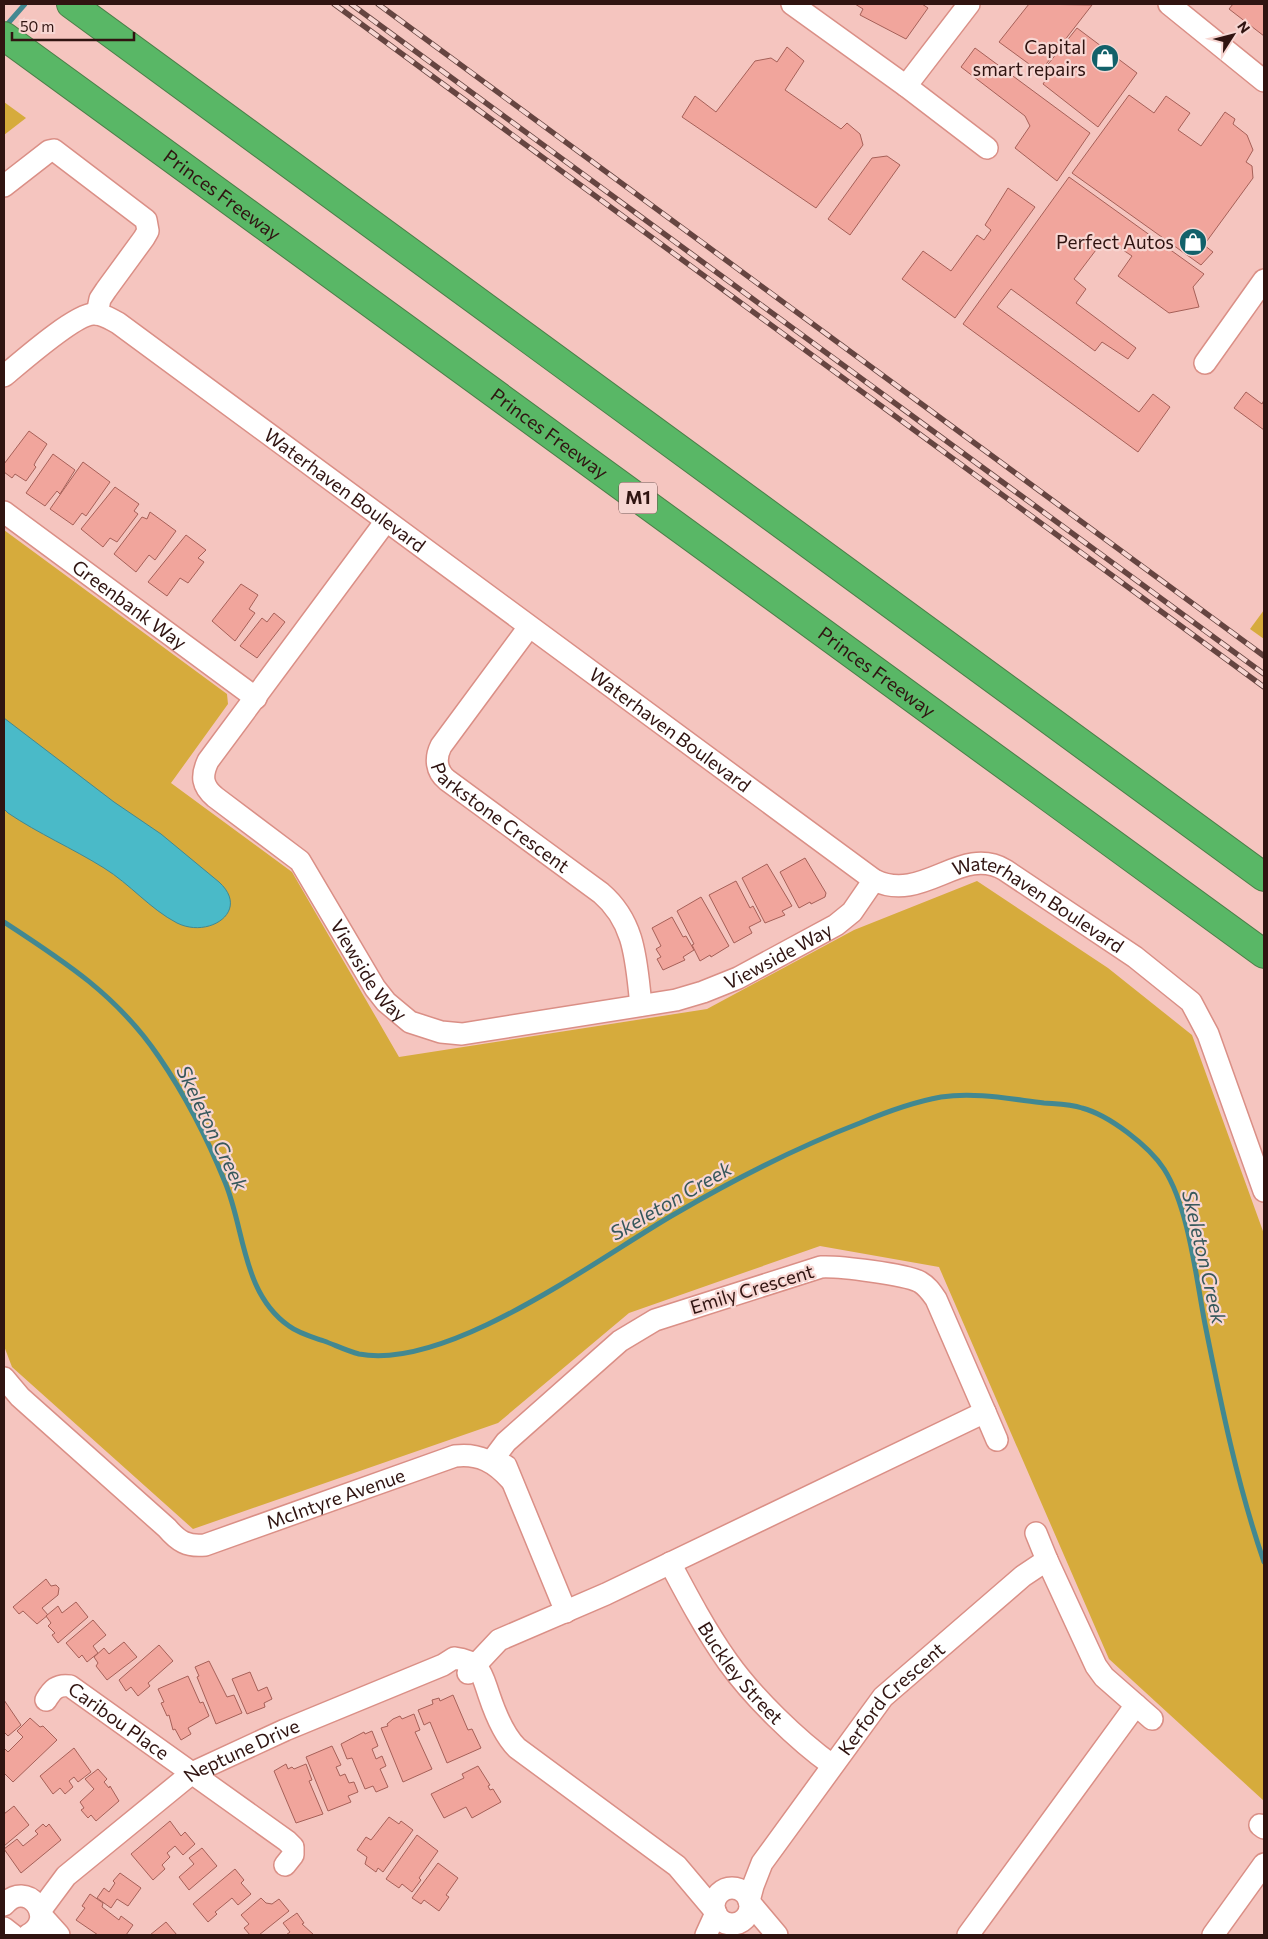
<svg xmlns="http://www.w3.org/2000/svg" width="1268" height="1939" font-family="Commissioner,sans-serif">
<rect width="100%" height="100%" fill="#f5c5bf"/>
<!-- green -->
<g fill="#d6ab3c">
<path d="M4,102L26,118L4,135Z"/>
<path d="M4,530L227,694L228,704L171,783L292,872L399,1057L707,1009L854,930L977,881L1108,968L1192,1035L1264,1234V1801L1109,1659L939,1267L820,1246L629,1313L498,1423L193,1529L12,1367L4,1346Z"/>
<path d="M1264,610V639L1250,629Z"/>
</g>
<!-- water -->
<path fill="#4abac8" stroke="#428891" d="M4,718L114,802L161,834L219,882C251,911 209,939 177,923C150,909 130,884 104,868C72,848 39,834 8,813L4,809Z"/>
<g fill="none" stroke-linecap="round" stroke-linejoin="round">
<!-- stream -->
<g stroke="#428891" stroke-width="5">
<path d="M4,28L25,4"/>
<path d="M4,922C64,961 118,996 159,1057C185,1095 208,1140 225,1182C245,1230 242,1293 289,1326C298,1333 312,1337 324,1341C335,1345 347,1351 359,1354C448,1371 597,1259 673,1215C733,1180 795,1148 860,1123C886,1112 913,1102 941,1097C975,1092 1010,1099 1044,1103C1056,1104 1070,1104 1082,1108C1109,1115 1149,1146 1164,1169C1189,1208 1196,1278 1205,1324C1221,1404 1237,1484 1264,1562"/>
</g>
</g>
<!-- building -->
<g fill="#f1a59c" stroke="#a66058">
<path d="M855,4H922L928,8L906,39L860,15L863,9Z"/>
<path d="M1029,4L1092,5L1040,72L999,42Z"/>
<path d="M1233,4H1264V36L1229,9Z"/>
<path d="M1077,28L1137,73L1098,127L1043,84L1047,78L1041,73Z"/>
<path d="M787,47L804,61L785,90L841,129L847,123L860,134L863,145L816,208L682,117L695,96L716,112L755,61L771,58L777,62Z"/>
<path d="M975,48L1090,133L1057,181L1015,148L1030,126L1025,116L961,67Z"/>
<path d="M1129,95L1154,113L1166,96L1190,113L1178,130L1201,146L1225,112L1235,119L1233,124L1247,135L1253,150L1246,162L1252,166L1253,178L1204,245L1213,252L1201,265L1072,173Z"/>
<path d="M887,156L900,165L850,235L828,219L872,158Z"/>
<path d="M1069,177L1204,274L1193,287L1199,307L1169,313L1118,276L1132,256L1105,238L1074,279L1086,289L1076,303L1136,348L1128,359L1102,342L1095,351L1011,289L997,307L1139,412L1153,394L1170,407L1138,452L963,324Z"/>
<path d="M1008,188L1035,207L955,318L902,279L923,251L951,271L977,235L984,240L991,230L985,225Z"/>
<path d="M1246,392L1262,404L1264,400V430L1234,408Z"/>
<path d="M29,431L47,444L36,461L34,465L36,467L26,481L15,474L12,478L4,472V464Z"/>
<path d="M53,454L75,470L60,494L57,491L45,506L26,493Z"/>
<path d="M83,462L110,482L86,516L82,513L73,525L50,509Z"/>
<path d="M115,487L139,504L134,511L138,514L117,542L110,538L103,547L81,529Z"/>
<path d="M150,512L176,531L155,560L149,555L136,572L114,554L142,517L147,519Z"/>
<path d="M186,535L206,550L198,558L204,562L188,583L180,578L167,596L148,582Z"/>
<path d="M241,584L258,595L249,609L255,613L235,641L212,621Z"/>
<path d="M274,613L285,622L257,658L240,646L262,618L267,622Z"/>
<path d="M805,858L826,893L825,897L811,904L810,902L799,908L780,872Z"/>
<path d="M767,864L792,906L782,911L785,915L765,923L742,878Z"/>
<path d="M736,881L750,908L753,906L761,921L749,927L752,933L734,943L709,895Z"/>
<path d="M701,897L729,946L711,957L710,955L700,961L692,945L694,944L677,911Z"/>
<path d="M672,917L683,937L686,936L694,950L683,957L685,960L663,970L657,959L661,957L656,949L661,946L652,928Z"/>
<path d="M46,1579L51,1586L56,1585L59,1588L58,1595L42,1608L48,1615L37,1624L23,1611L19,1614L13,1607Z"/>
<path d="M76,1602L88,1617L58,1643L52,1635L55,1633L48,1626L51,1623L46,1616L58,1606L62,1613Z"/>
<path d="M93,1620L106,1635L93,1646L98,1653L87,1662L82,1655L79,1658L66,1643Z"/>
<path d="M124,1642L137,1657L107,1680L96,1666L98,1663L94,1657L104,1648L109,1654Z"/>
<path d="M159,1645L173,1661L148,1683L150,1686L138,1696L131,1687L126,1691L119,1680Z"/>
<path d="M209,1661L227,1697L234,1695L242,1713L216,1724L197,1677L199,1676L195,1667Z"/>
<path d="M250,1672L258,1691L267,1687L272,1699L264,1703L265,1707L247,1714L232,1679Z"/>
<path d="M188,1676L200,1703L203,1702L209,1716L188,1728L191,1734L181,1740L175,1729L173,1730L169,1715L167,1716L161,1703L164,1702L158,1689Z"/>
<path d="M453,1695L468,1730L472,1729L481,1748L447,1763L430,1722L424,1725L418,1710L433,1704L432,1700L439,1698L440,1701Z"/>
<path d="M4,1700L21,1725L8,1736L4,1732Z"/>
<path d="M414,1714L420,1730L415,1732L432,1769L403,1782L381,1728L388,1726L387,1724L393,1719L400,1716L402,1719Z"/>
<path d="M30,1718L40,1727L43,1726L57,1740L13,1782L4,1773V1748L8,1752L23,1737L17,1731Z"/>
<path d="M372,1731L378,1746L372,1749L376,1759L382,1756L386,1766L380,1769L388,1787L376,1792L373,1786L365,1789L352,1758L347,1759L341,1744L364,1732L365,1734Z"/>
<path d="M332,1746L341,1765L336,1767L340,1776L345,1774L349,1783L354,1782L358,1792L348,1796L351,1802L328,1811L306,1757Z"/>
<path d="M74,1748L91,1772L78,1782L74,1777L69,1781L73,1787L65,1794L60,1788L53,1794L40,1776Z"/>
<path d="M286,1764L288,1769L292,1767L294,1769L306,1764L312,1780L309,1781L323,1814L296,1823L274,1771Z"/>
<path d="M478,1766L490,1785L488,1786L490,1790L493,1789L501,1802L472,1818L466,1807L444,1818L431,1794L464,1778L462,1774Z"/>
<path d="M98,1769L107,1779L104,1782L109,1788L110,1786L119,1801L96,1821L91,1815L88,1818L81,1810L84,1808L80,1802L94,1789L85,1779Z"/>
<path d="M14,1806L29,1825L4,1846V1814Z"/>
<path d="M389,1817L399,1824L401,1821L413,1830L383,1872L378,1868L376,1872L365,1864L367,1857L357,1850L366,1837L371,1840Z"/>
<path d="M170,1821L181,1836L185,1832L195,1844L183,1855L175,1846L167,1853L170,1857L162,1865L165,1869L153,1880L131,1854Z"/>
<path d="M43,1824L46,1827L49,1824L61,1840L21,1873L4,1849L17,1839L23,1846L38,1834L35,1831Z"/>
<path d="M417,1835L438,1851L419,1878L421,1880L412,1892L402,1884L399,1888L386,1879Z"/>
<path d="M202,1848L217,1866L189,1890L179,1877L194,1864L189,1858Z"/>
<path d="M438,1863L458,1878L446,1895L449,1897L439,1911L424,1900L421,1904L412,1898Z"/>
<path d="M235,1869L244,1880L241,1883L251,1894L238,1905L232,1898L215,1912L217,1914L208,1922L193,1904Z"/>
<path d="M120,1873L141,1888L128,1906L117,1899L111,1908L97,1898L104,1888L109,1892L115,1883L113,1881Z"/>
<path d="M90,1894L103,1903L102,1907L119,1920L121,1916L133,1925L126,1935H98L76,1920L85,1908L82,1906Z"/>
<path d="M261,1898L266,1903L272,1904L279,1899L289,1911L259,1935H250L244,1928L249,1924L241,1915Z"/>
<path d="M297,1913L304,1923L302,1924L314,1935H286L290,1932L283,1923Z"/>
<path d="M166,1922L177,1935H150Z"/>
</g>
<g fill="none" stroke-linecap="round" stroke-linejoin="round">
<defs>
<g id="minor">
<path d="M792,4L906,86L987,148"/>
<path d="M1169,4L1264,81"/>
<path d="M906,86L969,4"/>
<path d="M4,186L49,151L54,150L146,220L148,231L144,238L106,290L100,299L97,314"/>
<path d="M1205,363L1264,280"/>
<path id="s1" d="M4,376C21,362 74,315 93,314C102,313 110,319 118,323L874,880C923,904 961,844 1005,870L1135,957L1191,1002L1208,1034L1264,1191"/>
<path id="s2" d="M4,512L256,698"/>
<path id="s3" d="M386,521L208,761C201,776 202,786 215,797L300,861L375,988L386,1002L410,1022L441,1032L462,1034L676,1000L703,992L738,978L836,925L852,912L874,880"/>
<path id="s4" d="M529,627L441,746C435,758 436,771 447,780L601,893C636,923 636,962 641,1005"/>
<path id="s5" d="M4,1378L20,1397L167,1528C178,1541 187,1547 205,1545L455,1456C479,1453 495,1462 511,1480"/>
<path d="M985,1412L997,1440"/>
<path d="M506,1466L566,1612"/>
<path d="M1036,1533L1047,1560"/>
<path id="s6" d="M670,1563C688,1597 706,1631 728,1662C753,1697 797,1740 832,1765"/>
<path d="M468,1673L499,1640L606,1594L985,1412L936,1299C931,1292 927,1286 920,1282C905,1274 838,1266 821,1267L655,1320L620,1341L506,1442L491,1462"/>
<path id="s7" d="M46,1700C52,1690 57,1684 70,1686L287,1841L293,1847V1855L285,1865"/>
<path d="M1136,1705L1152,1719"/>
<path d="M1260,1825L1264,1828"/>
<circle cx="732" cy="1906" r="18"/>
<path id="s8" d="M749,1901L753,1886L762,1863L883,1697L1023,1576L1047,1560L1096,1666L1104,1677L1136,1705L968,1935"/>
<path d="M750,1903L777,1935"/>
<path d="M4,1905C26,1878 59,1918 28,1935"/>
<path id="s9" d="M40,1911L66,1876L192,1773L285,1730L443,1665L454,1658C481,1661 482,1675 489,1695C495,1713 504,1735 517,1748L677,1866L715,1911"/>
<path d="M41,1915L59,1935"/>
<path d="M4,1928L13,1935"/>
<path d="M706,1935L716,1913"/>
<path d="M1213,1935L1264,1864"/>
</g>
<g id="highway">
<path d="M71,4L1264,877"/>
<path id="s10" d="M4,36L1264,954"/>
</g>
</defs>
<!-- minor casing -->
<use href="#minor" stroke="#da8f86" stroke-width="24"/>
<!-- highway casing -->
<use href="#highway" stroke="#4b7e48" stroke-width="30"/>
<!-- minor -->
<use href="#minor" stroke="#fff" stroke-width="21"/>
<!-- highway -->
<use href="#highway" stroke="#59b766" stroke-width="28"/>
<defs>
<g id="rail">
<path d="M334,4L1264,687"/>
<path d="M351,4L1264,674"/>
<path d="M378,4L1264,656"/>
</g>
</defs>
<!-- rail casing -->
<use href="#rail" stroke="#664541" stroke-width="5.5"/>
<!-- rail -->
<use href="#rail" stroke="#f7d6d2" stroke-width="4" stroke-dasharray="11" stroke-linecap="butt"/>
</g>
<!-- icons -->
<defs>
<symbol id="shop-disc" viewBox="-11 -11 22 22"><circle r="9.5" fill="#12616a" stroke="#f7d6d2"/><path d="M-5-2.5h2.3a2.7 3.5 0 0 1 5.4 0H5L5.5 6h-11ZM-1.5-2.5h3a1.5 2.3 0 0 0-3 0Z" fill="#fff"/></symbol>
</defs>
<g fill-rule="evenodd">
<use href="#shop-disc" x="1089" y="42" width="32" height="32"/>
<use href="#shop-disc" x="1177" y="226" width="32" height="32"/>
</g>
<g text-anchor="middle" stroke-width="4.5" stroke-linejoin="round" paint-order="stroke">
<!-- shield labels -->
<rect fill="#f7d6d2" stroke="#6c4e4b" stroke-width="1" x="619" y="482.5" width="38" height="31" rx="4"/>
<g font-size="18" font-weight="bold" fill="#301411">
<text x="638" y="504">M1</text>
</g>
<!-- poi labels -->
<g font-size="19" fill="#301411" stroke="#f7d6d2" text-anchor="end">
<text x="1086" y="54">Capital<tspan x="1086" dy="22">smart repairs</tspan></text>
<text x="1174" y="249">Perfect Autos</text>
</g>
<!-- street labels -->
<g font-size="19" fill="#301411" stroke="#f7d6d2">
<text dy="7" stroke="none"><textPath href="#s10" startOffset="270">Princes Freeway</textPath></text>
<text dy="7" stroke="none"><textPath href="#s10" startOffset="675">Princes Freeway</textPath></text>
<text dy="7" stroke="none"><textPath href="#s1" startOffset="418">Waterhaven Boulevard</textPath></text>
<text dy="7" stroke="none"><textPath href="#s2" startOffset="156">Greenbank Way</textPath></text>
<text dy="7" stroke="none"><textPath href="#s10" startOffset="1080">Princes Freeway</textPath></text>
<text dy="7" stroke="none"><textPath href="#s1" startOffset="822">Waterhaven Boulevard</textPath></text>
<text dy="7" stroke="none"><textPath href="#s4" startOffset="250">Parkstone Crescent</textPath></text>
<text dy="7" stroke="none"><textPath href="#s1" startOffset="1255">Waterhaven Boulevard</textPath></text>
<text dy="7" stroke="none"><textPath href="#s3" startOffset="1024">Viewside Way</textPath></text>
<text dy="7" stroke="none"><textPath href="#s3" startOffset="575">Viewside Way</textPath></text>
<text transform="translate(752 1289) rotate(-17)" y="7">Emily Crescent</text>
<text dy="7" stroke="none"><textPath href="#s5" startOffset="404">McIntyre Avenue</textPath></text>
<text dy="7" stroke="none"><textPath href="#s6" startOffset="131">Buckley Street</textPath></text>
<text dy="7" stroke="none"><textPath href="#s8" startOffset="250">Kerford Crescent</textPath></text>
<text dy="7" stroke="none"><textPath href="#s7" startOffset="90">Caribou Place</textPath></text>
<text dy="7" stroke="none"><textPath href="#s9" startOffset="261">Neptune Drive</textPath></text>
</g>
<!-- water labels -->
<g font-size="20" font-style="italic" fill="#36585c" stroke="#f7d6d2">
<text transform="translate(212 1128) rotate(64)" y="7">Skeleton Creek</text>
<text transform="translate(671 1201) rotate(-30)" y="7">Skeleton Creek</text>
<text transform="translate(1204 1257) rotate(77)" y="7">Skeleton Creek</text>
</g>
</g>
<!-- border -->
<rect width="1268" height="1939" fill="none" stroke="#301411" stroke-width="10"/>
<!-- north arrow -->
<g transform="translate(1233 35) rotate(54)" stroke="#f7d6d2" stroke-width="4" paint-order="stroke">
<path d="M0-4L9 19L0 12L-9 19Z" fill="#301411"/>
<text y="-8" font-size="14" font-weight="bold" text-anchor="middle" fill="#301411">N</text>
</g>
<!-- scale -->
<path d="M12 32v8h122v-8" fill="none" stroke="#301411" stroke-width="2.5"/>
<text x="20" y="32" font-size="15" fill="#301411" stroke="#f7d6d2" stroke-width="4" paint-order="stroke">50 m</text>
</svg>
